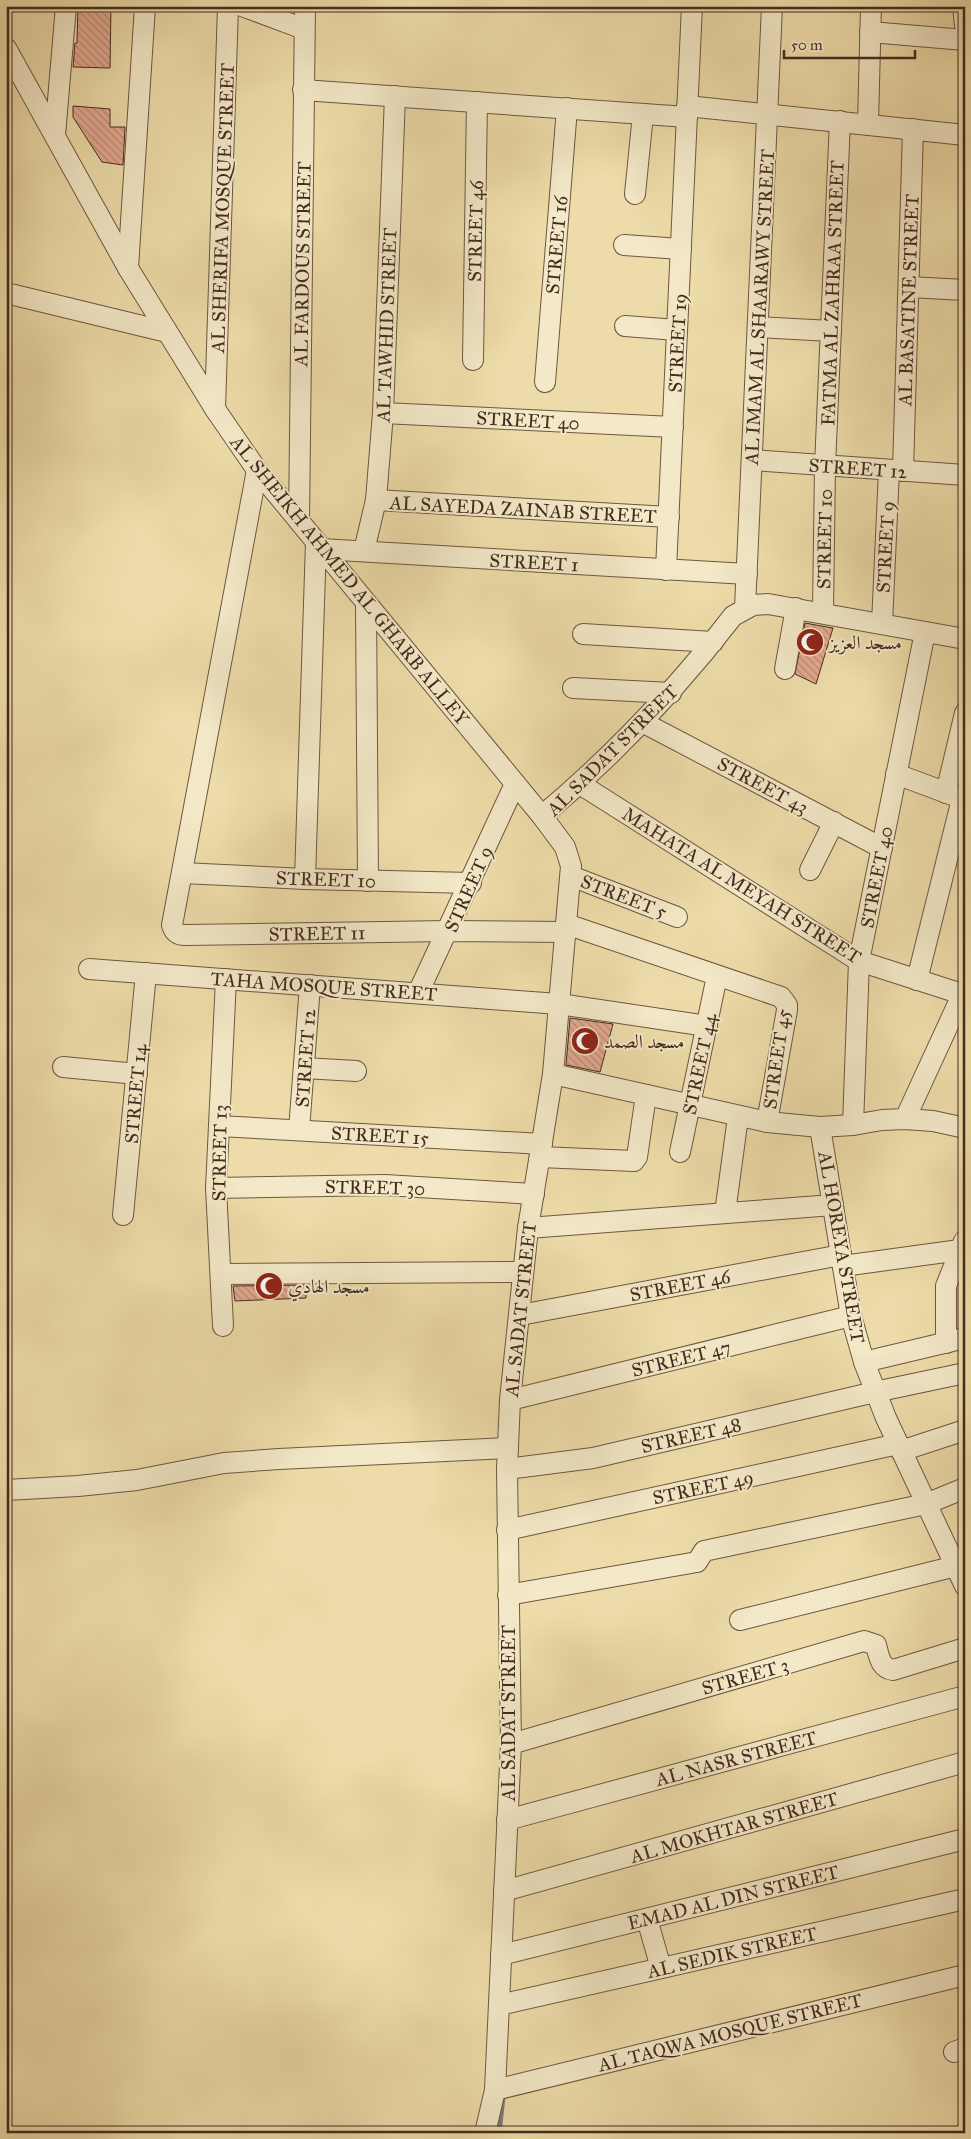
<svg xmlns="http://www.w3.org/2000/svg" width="971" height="2139" font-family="'IM FELL Great Primer',Amiri,serif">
<defs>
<pattern id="building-back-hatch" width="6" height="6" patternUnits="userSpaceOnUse" patternTransform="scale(1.25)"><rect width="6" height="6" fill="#e3a990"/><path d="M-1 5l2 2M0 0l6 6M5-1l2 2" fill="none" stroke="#ba8a75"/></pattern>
</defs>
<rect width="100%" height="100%" fill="#eddca9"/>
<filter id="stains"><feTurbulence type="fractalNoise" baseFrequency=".004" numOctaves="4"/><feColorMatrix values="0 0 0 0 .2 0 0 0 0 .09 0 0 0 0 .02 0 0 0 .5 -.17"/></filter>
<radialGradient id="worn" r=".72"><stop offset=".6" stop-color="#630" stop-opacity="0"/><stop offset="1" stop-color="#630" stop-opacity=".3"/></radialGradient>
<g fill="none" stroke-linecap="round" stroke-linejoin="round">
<!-- stream -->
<path stroke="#798078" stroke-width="5" d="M499,2133L503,2097"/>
</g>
<!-- building -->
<g fill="url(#building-back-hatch)" stroke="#442b20">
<path d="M78,6H111L110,68L73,67L75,43H77Z"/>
<path d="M73,106L110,109V127H125L123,165L102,162L73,117Z"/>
<path d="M805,623L833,628L816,684L795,674Z"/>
<path d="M570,1018L613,1024L600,1072L566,1065Z"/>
<path d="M306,1285V1298L235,1301L233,1286Z"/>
</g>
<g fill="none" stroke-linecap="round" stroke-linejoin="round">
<defs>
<g id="minor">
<path d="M242,6L304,29"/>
<path d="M963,6L965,26"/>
<path d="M870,32L965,40"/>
<path d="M6,48L128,268L215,409L257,470L542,816L565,847L571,866L553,1074L528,1228L510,1400L507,1469L511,1744L495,2090L485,2133"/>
<path d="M303,90L687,117"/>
<path d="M687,106L965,135"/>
<path d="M868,124L871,6"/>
<path d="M55,135L66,6"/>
<path d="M635,194L643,114"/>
<path d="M624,245L681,249"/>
<path d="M128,268L145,6"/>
<path d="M909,287L965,290"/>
<path d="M6,293L167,332"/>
<path d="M625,326L677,330"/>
<path d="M758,327L831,331"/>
<path d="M473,360L477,102"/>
<path d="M545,382L567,108"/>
<path d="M215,409L228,6"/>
<path d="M383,413L673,427"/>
<path d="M752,460L965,475"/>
<path d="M257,470L172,925C174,932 178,935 185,935L449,931L565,932"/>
<path d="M903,471L913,129"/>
<path d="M376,500L669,517"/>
<path d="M299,521L305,6"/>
<path d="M321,549L747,574"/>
<path d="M364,551L376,500L383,413L395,96"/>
<path d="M666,570L692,6"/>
<path d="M366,603L368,881"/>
<path d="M745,608L772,6"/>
<path d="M823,613L825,466L840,121"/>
<path d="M882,624L889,470"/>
<path d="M583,634L713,642"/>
<path d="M785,669L796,608"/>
<path d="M573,688L671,693"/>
<path d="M644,723L882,848"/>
<path d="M896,774L958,797"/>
<path d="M580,784L859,961L965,995"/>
<path d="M946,793L965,713"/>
<path d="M542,816C613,756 676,690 733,616L753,605L768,604L965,639"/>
<path d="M810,870L834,822"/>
<path d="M182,873L305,879L471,883"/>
<path d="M571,876L677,917"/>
<path d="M305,879L316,542"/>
<path d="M566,924L781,997L787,1005V1010L767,1122"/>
<path d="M89,969L559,1004L707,1026"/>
<path d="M917,980L962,799"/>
<path d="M418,993L515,784"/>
<path d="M63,1067L137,1074"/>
<path d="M304,1068L356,1071"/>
<path d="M553,1074L767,1122L820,1127L853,1125L882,1120L905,1119L933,1121L965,1128"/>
<path d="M905,1119L962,995"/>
<path d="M853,1125L859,961L925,632"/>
<path d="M219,1126L542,1144"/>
<path d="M820,1127L851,1316L864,1362L886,1418L965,1586"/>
<path d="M299,1130L310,985"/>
<path d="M680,1152L717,976"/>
<path d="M540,1157L634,1161L637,1157L646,1095"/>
<path d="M216,1188L385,1185L534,1194"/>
<path d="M725,1213L738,1117"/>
<path d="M123,1215L146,973"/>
<path d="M528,1228L833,1205"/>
<path d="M843,1266L960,1250"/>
<path d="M222,1274L523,1272"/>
<path d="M520,1315L841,1255"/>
<path d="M223,1326L216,1188L226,979"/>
<path d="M946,1343V1286L964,1241"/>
<path d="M864,1362L965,1338"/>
<path d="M510,1400L851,1316"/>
<path d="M901,1451L965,1430"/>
<path d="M507,1469L593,1458L875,1392L965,1373"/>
<path d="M6,1490L78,1486L137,1480L224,1463L279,1459L508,1448"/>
<path d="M507,1530L898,1444"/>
<path d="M508,1595L697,1562L704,1551L926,1504L965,1488"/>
<path d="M740,1620L956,1566"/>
<path d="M511,1744L864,1641L876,1645C879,1656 880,1668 893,1670L965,1648"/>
<path d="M507,1820L965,1696"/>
<path d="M504,1891L965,1762"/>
<path d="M647,1919L661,1968"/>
<path d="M501,1955L965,1839"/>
<path d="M499,2005L965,1899"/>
<path d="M954,2052L965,2048"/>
<path d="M495,2090L965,1975"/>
</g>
</defs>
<!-- minor casing -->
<use href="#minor" stroke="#6e5742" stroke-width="22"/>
<!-- minor -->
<use href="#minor" stroke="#f3e8c7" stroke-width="20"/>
</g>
<!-- icons -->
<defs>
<symbol id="mosque-disc" viewBox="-11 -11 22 22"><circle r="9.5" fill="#8f2418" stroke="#f3e8c7"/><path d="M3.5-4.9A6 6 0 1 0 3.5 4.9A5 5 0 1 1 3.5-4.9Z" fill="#fff"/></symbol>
</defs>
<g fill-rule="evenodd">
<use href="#mosque-disc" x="794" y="626" width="32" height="32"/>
<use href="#mosque-disc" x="569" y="1025" width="32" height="32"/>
<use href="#mosque-disc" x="253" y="1270" width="32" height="32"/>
</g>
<g text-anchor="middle" stroke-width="4" stroke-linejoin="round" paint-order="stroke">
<!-- street labels -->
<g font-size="19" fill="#442b20" stroke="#f3e8c7">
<text transform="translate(222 208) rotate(-88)" y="7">AL SHERIFA MOSQUE STREET</text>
<text transform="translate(475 231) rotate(-89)" y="7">STREET 46</text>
<text transform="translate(556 245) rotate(-85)" y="7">STREET 16</text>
<text transform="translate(302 264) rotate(-89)" y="7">AL FARDOUS STREET</text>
<text transform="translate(832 293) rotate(-88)" y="7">FATMA AL ZAHRAA STREET</text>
<text transform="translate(908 300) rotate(-88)" y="7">AL BASATINE STREET</text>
<text transform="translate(759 307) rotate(-87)" y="7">AL IMAM AL SHAARAWY STREET</text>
<text transform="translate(386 325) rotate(-88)" y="7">AL TAWHID STREET</text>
<text transform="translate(677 343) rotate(-87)" y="7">STREET 19</text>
<text transform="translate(528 420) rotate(3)" y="7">STREET 40</text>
<text transform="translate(858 468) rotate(4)" y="7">STREET 12</text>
<text transform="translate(523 509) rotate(3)" y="7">AL SAYEDA ZAINAB STREET</text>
<text transform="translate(824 539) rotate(-89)" y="7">STREET 10</text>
<text transform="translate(885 547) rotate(-87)" y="7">STREET 9</text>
<text transform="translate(534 562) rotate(3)" y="7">STREET 1</text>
<text transform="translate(350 580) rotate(51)" y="7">AL SHEIKH AHMED AL GHARB ALLEY</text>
<text transform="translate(612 750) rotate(-45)" y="7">AL SADAT STREET</text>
<text transform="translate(763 785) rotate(28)" y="7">STREET 43</text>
<text transform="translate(876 877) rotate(-79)" y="7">STREET 40</text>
<text transform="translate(326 879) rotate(2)" y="7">STREET 10</text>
<text transform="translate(742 885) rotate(32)" y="7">MAHATA AL MEYAH STREET</text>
<text transform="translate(468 889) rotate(-66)" y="7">STREET 9</text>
<text transform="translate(624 896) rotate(21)" y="7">STREET 5</text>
<text transform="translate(317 933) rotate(-1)" y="7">STREET 11</text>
<text transform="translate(324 986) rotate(4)" y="7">TAHA MOSQUE STREET</text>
<text transform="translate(305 1058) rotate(-86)" y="7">STREET 12</text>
<text transform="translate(776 1059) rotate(-82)" y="7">STREET 45</text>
<text transform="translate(699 1064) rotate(-78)" y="7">STREET 44</text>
<text transform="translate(135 1094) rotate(-85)" y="7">STREET 14</text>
<text transform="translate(380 1135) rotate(3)" y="7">STREET 15</text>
<text transform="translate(219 1153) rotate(-89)" y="7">STREET 13</text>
<text transform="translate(375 1187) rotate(1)" y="7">STREET 30</text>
<text transform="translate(842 1247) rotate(80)" y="7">AL HOREYA STREET</text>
<text transform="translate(680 1285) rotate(-11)" y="7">STREET 46</text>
<text transform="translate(520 1309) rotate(-84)" y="7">AL SADAT STREET</text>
<text transform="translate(681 1358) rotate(-14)" y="7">STREET 47</text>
<text transform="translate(691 1435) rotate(-13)" y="7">STREET 48</text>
<text transform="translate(703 1487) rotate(-12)" y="7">STREET 49</text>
<text transform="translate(745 1676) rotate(-16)" y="7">STREET 3</text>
<text transform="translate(508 1713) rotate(-90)" y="7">AL SADAT STREET</text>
<text transform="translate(736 1758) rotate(-15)" y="7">AL NASR STREET</text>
<text transform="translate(734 1827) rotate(-16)" y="7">AL MOKHTAR STREET</text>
<text transform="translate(733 1897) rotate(-14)" y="7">EMAD AL DIN STREET</text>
<text transform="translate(732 1952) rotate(-13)" y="7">AL SEDIK STREET</text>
<text transform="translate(730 2032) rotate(-14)" y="7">AL TAQWA MOSQUE STREET</text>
</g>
<!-- poi labels -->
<g font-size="19" fill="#442b20" stroke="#f3e8c7" text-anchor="start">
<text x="829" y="649">مسجد العزيز</text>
<text x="604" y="1048">مسجد الصمد</text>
<text x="288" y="1293">مسجد الهادي</text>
</g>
</g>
<!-- margin -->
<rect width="971" height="2139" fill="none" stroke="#eddca9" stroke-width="25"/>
<rect x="8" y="8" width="956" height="2124" fill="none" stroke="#442b20" stroke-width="2.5"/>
<rect x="12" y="12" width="946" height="2114" fill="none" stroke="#442b20"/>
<!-- scale -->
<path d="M784 50v8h131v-8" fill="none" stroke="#442b20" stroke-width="2.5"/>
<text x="791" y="50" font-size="15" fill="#442b20" stroke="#f3e8c7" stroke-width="4" paint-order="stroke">50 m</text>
<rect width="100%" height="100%" filter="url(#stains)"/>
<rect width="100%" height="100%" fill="url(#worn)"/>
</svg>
